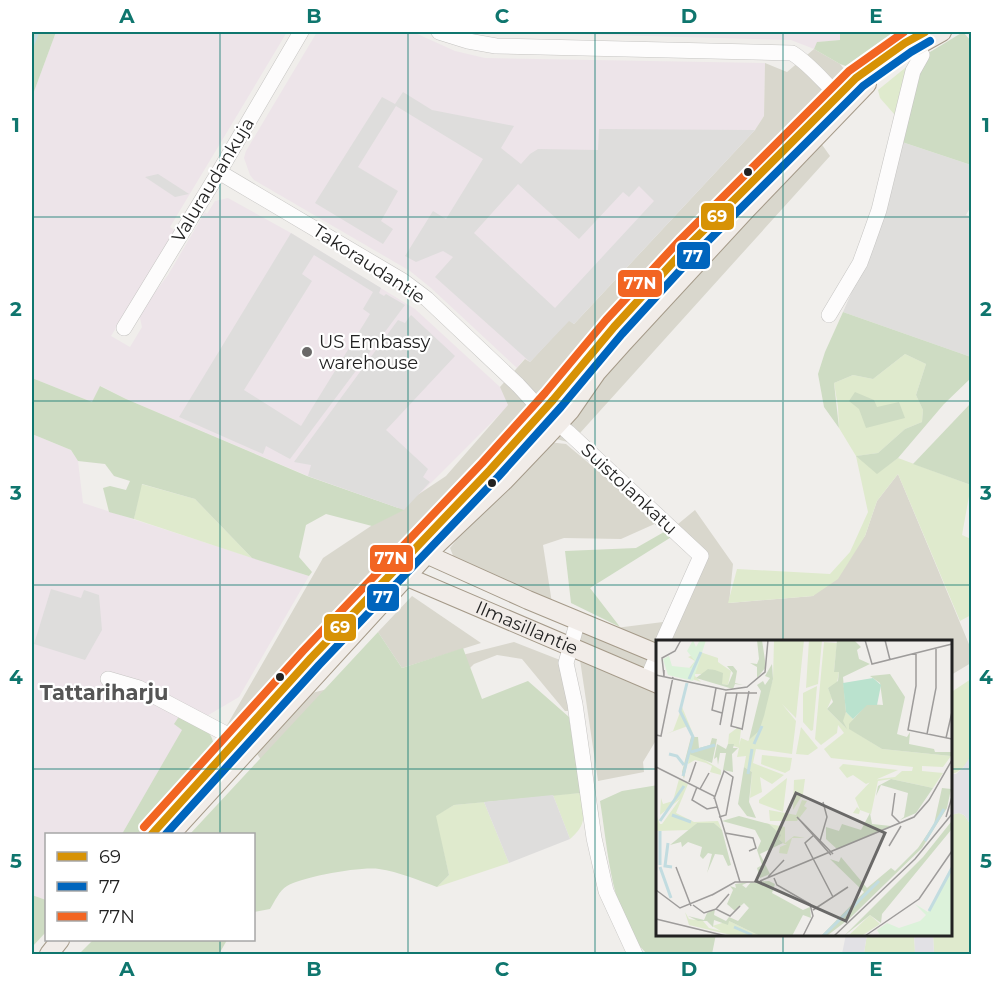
<svg xmlns="http://www.w3.org/2000/svg" width="1003" height="986" font-family="Montserrat,sans-serif">
<rect width="100%" height="100%" fill="#f0eeeb"/>
<!-- residential -->
<path fill="#dfdedc" d="M902,142L971,165V206L966,215L972,217L971,357L843,312L875,239Z"/>
<!-- industrial -->
<g fill="#ede4e9">
<path d="M56,32H287L170,227L176,231L111,336L130,347L142,327L139,313L168,275L205,212L207,214L215,201L228,198L291,233L415,309L500,387L509,405L404,510L308,476L126,399L101,386L92,402L32,378V97Z"/>
<path d="M317,32H413L455,51L485,58L765,63L764,116L755,130L530,362L524,359L517,368L431,288L410,271L254,180L250,175L244,158L246,151Z"/>
<path d="M496,32H840V40L818,42L814,49L791,40Z"/>
<path d="M32,434L71,450L78,461L83,503L309,576L239,697L183,730L122,834H46V900L32,895Z"/>
</g>
<!-- construction -->
<g fill="#d9d7cd">
<path d="M814,49L840,64L849,75L806,122L830,156L571,443L524,430L149,834H137L211,753L323,558L446,476L508,405L500,387L525,359L530,362L569,320L574,324L755,130L764,116L765,63L787,72Z"/>
<path d="M548,442L566,444L659,522L621,539L564,538L543,545L552,603L454,558L450,548L467,526Z"/>
<path d="M898,474L971,649V663L951,675L950,641H658V737L643,762L644,772L598,781L576,633L663,622L693,557L672,529L695,510L733,564L729,603L813,596L865,536L877,501Z"/>
<path d="M412,596L481,643L402,668L378,632Z"/>
<path d="M514,642L560,660L570,711H565L522,659L497,655L474,664L455,683L263,763L248,740L284,700Z"/>
</g>
<!-- grass -->
<g fill="#dfeacd">
<path d="M910,64L895,115L880,98L878,90Z"/>
<path d="M905,354L926,364L916,395L923,410L922,422L905,429L878,453L857,456L877,473L898,458L971,485L962,535L971,539V615L960,621L898,474L877,501L865,536L838,579L813,596L728,603L737,569L830,574L850,552L868,512L856,456L839,428L838,407L834,383L853,375L873,379Z"/>
<path d="M141,484L195,499L252,558L134,519Z"/>
<path d="M971,679C971,693 975,746 971,756C968,764 959,773 951,774L950,693Z"/>
<path d="M581,793C584,814 588,824 570,839L553,795Z"/>
<path d="M484,802L509,863L437,887L449,875L435,816L454,805Z"/>
<path d="M959,813L964,815L971,825V954H934L933,934H950L951,815Z"/>
<path d="M867,934H914L915,952L912,954L864,953Z"/>
</g>
<!-- forest -->
<g fill="#cedcc3">
<path d="M32,32H56L32,97Z"/>
<path d="M840,32H923L881,56L876,50L851,68L840,64L814,49L817,42L840,40Z"/>
<path d="M963,32L971,41V165L902,142L914,76L930,52Z"/>
<path d="M843,312L971,357V378L944,404L898,458L877,474L856,456L878,453L905,429L922,422L923,410L916,395L926,364L905,354L873,379L853,375L834,383L839,428L824,407L818,374L825,352Z"/>
<path d="M32,378L92,402L100,386L126,399L307,476L404,510L372,526L326,514L306,525L299,557L312,572L309,576L252,558L195,499L142,484L134,519L109,512L103,488L110,486L126,490L130,481L114,476L105,464L78,461L71,450L32,434Z"/>
<path d="M855,392L874,400L877,407L899,402L905,418L866,428L859,409L849,401Z"/>
<path d="M971,403V485L913,464Z"/>
<path d="M671,528L673,536L590,588L620,627L571,603L565,551L636,548Z"/>
<path d="M378,632L402,668L463,648L482,699L528,681L569,717L581,793L454,805L436,816L449,875L437,887C418,880 399,872 379,869C362,866 301,877 287,886C279,891 275,901 270,909L254,912V834H190Z"/>
<path d="M180,715C196,724 214,728 214,749L137,834H122L182,730L174,724Z"/>
<path d="M658,785V934H716L712,954H647C611,919 608,849 600,801L622,791Z"/>
<path d="M32,895L46,900V932L32,947Z"/>
<path d="M93,940H227L219,954H79Z"/>
</g>
<!-- parking -->
<g fill="#dedddc" fill-rule="evenodd">
<path d="M403,92L432,110L514,126L501,148L521,164L530,154L538,149L598,150L599,129L755,130L574,324L569,321L530,362L435,277L453,257L443,251L416,262L405,256L433,211L446,219L483,159L396,106L358,167L398,191L381,221L393,229L383,244L315,203L382,97L395,104ZM518,184L579,239L623,192L629,197L639,186L654,201L555,308L474,233Z"/>
<path d="M158,174L189,194L175,197L145,177Z"/>
<path d="M291,233L381,288L379,293L384,296L386,294L405,305L290,459L266,446L263,454L179,417ZM314,255L373,292L363,309L370,314L301,426L244,390L312,281L302,274Z"/>
<path d="M411,315L455,356L386,430L428,469L423,477L430,482L404,510L308,476L311,465L294,462L398,320L405,323Z"/>
<path d="M51,589L81,598L84,590L99,595L102,630L85,660L34,644Z"/>
<path d="M553,795L570,839L509,863L484,802Z"/>
</g>
<!-- plaza -->
<g fill="#e2e1e5">
<path d="M971,755V825L964,815L959,813L950,815L951,774H956L963,768Z"/>
<path d="M846,934H867L864,953L873,954H842Z"/>
<path d="M914,934H933L934,954H912L915,951Z"/>
</g>
<g fill="none" stroke-linecap="round" stroke-linejoin="round">
<!-- stream -->
<path stroke="#c2dce0" stroke-width="3" d="M32,47L38,32"/>
<defs>
<g id="minor">
<path d="M439,32L468,41L496,46L792,53C813,66 827,87 846,103"/>
<path d="M219,172L403,281L427,299L518,385L543,412L568,432L701,556L663,641"/>
<path d="M829,315L860,263L868,241L879,210L913,71L922,55L916,46"/>
<path d="M124,328L219,172L301,32"/>
<path d="M578,620L566,663L575,704L594,838L606,891L635,954"/>
<path d="M108,679L139,688L247,745"/>
<path d="M647,679L658,654"/>
</g>
<g id="major">
<path d="M917,46L942,32"/>
<path d="M417,550L528,600L658,654"/>
<path id="s1" d="M398,573L658,684"/>
<path d="M152,834L311,658L490,470L553,400L614,327L687,247L856,78L905,43L925,32"/>
<path d="M171,834L427,554L504,481L546,437L570,411L597,372L623,343L746,210L867,84"/>
<path d="M49,954L60,940"/>
</g>
</defs>
<!-- minor casing -->
<use href="#minor" stroke="#c6c5c3" stroke-width="16"/>
<!-- major casing -->
<use href="#major" stroke="#a59a89" stroke-width="20"/>
<!-- minor -->
<use href="#minor" stroke="#fdfcfc" stroke-width="15"/>
<!-- major -->
<use href="#major" stroke="#f1ece8" stroke-width="18"/>
<defs>
<path id="bus-1" d="M152,834L311,658L490,470L553,400L614,327L687,247L856,78L905,43L925,32"/>
<path id="bus-2" d="M166,834L319,665L498,477L561,407L622,334L695,254L863,86L911,52L930,41"/>
<path id="bus-3" d="M144,827L303,651L482,463L545,393L606,320L680,240L849,71L904,32"/>
</defs>
<!-- bus-1 casing -->
<use href="#bus-1" stroke="#fff" stroke-width="12"/>
<!-- bus-2 casing -->
<use href="#bus-2" stroke="#fff" stroke-width="12"/>
<!-- bus-3 casing -->
<use href="#bus-3" stroke="#fff" stroke-width="12"/>
<!-- bus-1 -->
<use href="#bus-1" stroke="#d79205" stroke-width="8"/>
<!-- bus-2 -->
<use href="#bus-2" stroke="#0065bd" stroke-width="8"/>
<!-- bus-3 -->
<use href="#bus-3" stroke="#f26522" stroke-width="8"/>
</g>
<!-- grid -->
<path fill="none" stroke="#0f766e" stroke-width="1.5" stroke-opacity="0.55" d="M220,32V834M408,32V954M595,32V954M783,32V641M32,217H972M32,401H972M32,585H972M32,769H658M950,769H972M783,934V954M220,940V954"/>
<!-- markers -->
<g fill="#222" stroke="#fff" stroke-width="2">
<circle cx="748" cy="172" r="5"/>
<circle cx="492" cy="483" r="5"/>
<circle cx="280" cy="677" r="5"/>
</g>
<circle fill="#6a6968" stroke="#fff" stroke-width="2" cx="307" cy="352" r="6"/>
<g text-anchor="middle" stroke-width="4.5" stroke-linejoin="round" paint-order="stroke">
<!-- street labels -->
<g font-size="18" fill="#222" stroke="#fff">
<text transform="translate(213 180) rotate(-59)" y="6">Valuraudankuja</text>
<text transform="translate(369 264) rotate(33)" y="6">Takoraudantie</text>
<text transform="translate(629 489) rotate(43)" y="6">Suistolankatu</text>
<text dy="6" stroke="none"><textPath href="#s1" startOffset="140">Ilmasillantie</textPath></text>
</g>
<!-- poi labels -->
<g font-size="18" fill="#222" stroke="#fff" text-anchor="start">
<text x="319" y="348">US Embassy<tspan x="319" dy="21">warehouse</tspan></text>
</g>
<!-- quarter labels -->
<g font-size="21" font-weight="bold" fill="#555" stroke="#fff">
<text x="104" y="700">Tattariharju</text>
</g>
</g>
<!-- overview -->
<g transform="translate(656 640)">
<rect width="296" height="296" fill="#f0eeeb"/>
<path d="M118,0H148L140,78L126,64L140,81L136,114L100,109L97,123L128,135L116,144L104,137L106,152L94,158L96,132L88,127L90,116L81,117L83,108L72,104L73,94L81,88L85,90L83,106L85,98L92,101L101,92L117,39ZM153,0H166L162,44L150,48ZM168,2L181,3L178,31L183,32L181,43L172,48L176,58L171,69L190,88L186,81L190,72L197,79L194,89L226,109L295,116L287,127L266,126V131L287,133L277,148L235,139L222,141L215,174L204,170L203,174L197,173L201,167L204,170L199,158L216,140L239,137L246,131H256L257,127L175,118L168,109L188,93L182,85L181,93L165,105L159,99ZM44,12L62,18V22L75,31L72,45L66,44L64,33L53,29L48,34H37L45,42L27,36L39,21L32,17ZM161,46L157,90L155,91L147,82V53ZM26,67L38,96L32,86L10,94L17,91ZM145,87L162,108L152,115L140,114ZM37,113L65,130V135L54,132L56,126L50,123L39,120L32,124L33,114ZM106,115L136,118L134,130L129,133L105,124ZM187,124L242,130L210,144L197,135L191,138L183,128ZM131,138L127,172L103,163V160ZM23,139L32,144L20,173L38,182L62,181L66,190L58,183H41L33,190L0,191V174L4,184H6L24,159L4,175L5,158L7,164L17,161ZM149,139L147,154L137,170L138,140ZM146,160L151,161L148,166L151,168L141,181H114L113,170L140,175ZM108,183L129,187V203L138,196L149,198H136L131,214L123,213L124,207L131,204H128ZM29,272L33,279L47,281L53,288L65,291L56,286L73,281L102,295H75L33,285ZM214,275L224,284L207,295L192,296Z" fill="#dfeacd"/>
<path d="M101,0H106L110,27L101,38V27L94,23L101,24L103,19ZM181,0H198L205,7L201,10L203,19L214,24L187,37L190,72L187,81L191,89L171,69L177,62L172,48L182,41L183,32H178ZM116,24L117,39L108,76L103,91L93,100L105,51L101,45L107,41L109,45L114,38L109,36ZM71,26H77L81,31L79,43L87,45L79,44L77,49L40,38L52,29L59,30L67,33L66,44L72,45L77,33ZM234,34L249,57L241,94L251,97L254,92L253,104L278,109L279,112H295V116L226,109L193,89V84L211,64L227,65L224,43L214,36ZM35,97H42L43,108L54,105L56,98L61,99L56,123L33,114L28,139L26,132ZM61,104L70,109L72,104H78L77,108H82L76,114L77,132L67,130L70,113H64L62,125L61,117L58,119ZM88,127L96,132L93,162L100,178L91,176L82,164ZM235,139L277,148L260,173L244,180L248,177L252,153L225,145L220,156L222,146ZM286,148L295,149L291,168L266,208L193,279L172,295L165,296L208,252L174,219L183,222L185,217L211,248L235,228L239,231L262,208L278,184ZM214,173L216,184L235,186L181,209L170,199V187L183,191L186,184L205,190ZM83,176L113,184L125,195L123,199L127,203L104,214L114,234L104,238L101,228L106,225L101,210L105,201L99,190L66,181ZM295,182V190L226,274L225,283L214,275L188,296L267,217ZM41,183H58L66,190L75,225L72,226L67,215L59,214L51,233L56,214L52,213L47,219L44,216L46,207L32,202L26,207L25,202L14,205ZM113,241L119,244L116,253L147,270L154,267L155,278L147,275L136,296L102,295L73,281L72,285L58,280L57,287L51,281H42L32,276L48,280L51,273L59,269L58,275L70,281L73,277L82,281L93,268L88,263L79,271L71,264L77,250L74,246L80,248L79,244L93,242L86,245L90,248L95,242Z" fill="#cedcc3"/>
<path d="M37,0L40,7L44,0H50L37,41L12,35L7,19L13,16L16,26L35,28L39,21L31,11ZM295,227V295H224L221,290L231,283L243,288L264,281L270,275L259,264L272,272Z" fill="#dcf2da"/>
<path d="M217,38L225,45L221,65H211L197,79L190,72L187,43Z" fill="#bae2ce"/>
<path fill="none" stroke="#c2dce0" stroke-width="3" d="M33,39L45,12M98,104L106,86M35,112L59,105M13,114L21,116L28,125M92,134L96,109M27,136L37,97L24,71L31,43M16,175L35,182M4,181L28,146M269,201L288,169M12,203L9,226L16,227M4,225V191M4,227L15,258M273,271L296,228M78,287L96,295M167,296L223,241"/>
<path fill="none" stroke="#9e9c9b" stroke-width="1.5" d="M209,0L216,24L296,4M229,0L234,20M260,13V46L252,90L296,99M8,30V36L6,18L19,11L25,0M0,35L70,50L91,47L109,32L112,0M60,48L56,70L66,73M81,53L75,86L86,89M64,85L70,53H101M86,90L93,51M271,94L280,48V8M0,95L5,96L17,37M290,98L296,72M0,127L58,156L84,242M33,142L40,122M41,147L36,160L51,169L61,167M44,149L53,133M239,153L236,175L244,183M58,159L68,131L77,137L70,175L63,177M290,177L296,157M69,193L97,198L100,208L93,211M158,195L149,203L177,257M164,201L171,177L167,162M233,206L245,186M175,215L141,177L177,214M20,227L35,266M112,237L128,220M118,238L121,245L154,264L157,276L147,296M104,241L258,177L273,160L296,120M0,250L24,268L58,254M56,255L79,242H106M37,265L48,273L60,269L74,276L84,266M60,269L73,254M157,270L192,247M0,279L70,296M178,296L259,219L296,174M209,296L263,259L296,211"/>
<path fill="#6a6968" fill-opacity="0.15" stroke="#6a6968" stroke-width="3" d="M140,153L229,193L190,281L100,241Z"/>
<rect width="296" height="296" fill="none" stroke="#222" stroke-width="3"/>
</g>
<g stroke="#fff" stroke-width="2">
<rect x="700" y="202" width="35" height="29" rx="6" fill="#d79205"/>
<rect x="676" y="241" width="35" height="29" rx="6" fill="#0065bd"/>
<rect x="617" y="269" width="46" height="29" rx="6" fill="#f26522"/>
<rect x="369" y="544" width="45" height="29" rx="6" fill="#f26522"/>
<rect x="366" y="583" width="34" height="29" rx="6" fill="#0065bd"/>
<rect x="323" y="613" width="34" height="29" rx="6" fill="#d79205"/>
</g>
<g font-size="16" text-anchor="middle" font-weight="bold" fill="#fff">
<text x="717" y="222">69</text>
<text x="693" y="262">77</text>
<text x="640" y="289">77N</text>
<text x="391" y="564">77N</text>
<text x="383" y="603">77</text>
<text x="340" y="633">69</text>
</g>
<!-- border -->
<rect width="1003" height="986" fill="none" stroke="#ffffff" stroke-width="66"/>
<!-- legend -->
<rect x="45" y="833" width="210" height="108" fill="#ffffff" stroke="#a7a7a7" stroke-width="1.5"/>
<rect x="57" y="852" width="30" height="9" fill="#d79205" stroke="#a7a7a7" stroke-width="1.5"/>
<text x="99" y="863" font-size="18" fill="#222222">69</text>
<rect x="57" y="882" width="30" height="9" fill="#0065bd" stroke="#a7a7a7" stroke-width="1.5"/>
<text x="99" y="893" font-size="18" fill="#222222">77</text>
<rect x="57" y="912" width="30" height="9" fill="#f26522" stroke="#a7a7a7" stroke-width="1.5"/>
<text x="99" y="923" font-size="18" fill="#222222">77N</text>
<rect x="33" y="33" width="937" height="920" fill="none" stroke="#0f766e" stroke-width="2"/>
<g font-size="20" text-anchor="middle" font-weight="bold" fill="#0f766e">
<text x="127" y="23">A</text>
<text x="314" y="23">B</text>
<text x="502" y="23">C</text>
<text x="689" y="23">D</text>
<text x="876" y="23">E</text>
<text x="16" y="132">1</text>
<text x="986" y="132">1</text>
<text x="16" y="316">2</text>
<text x="986" y="316">2</text>
<text x="16" y="500">3</text>
<text x="986" y="500">3</text>
<text x="16" y="684">4</text>
<text x="986" y="684">4</text>
<text x="16" y="868">5</text>
<text x="986" y="868">5</text>
<text x="127" y="976">A</text>
<text x="314" y="976">B</text>
<text x="502" y="976">C</text>
<text x="689" y="976">D</text>
<text x="876" y="976">E</text>
</g>
</svg>
